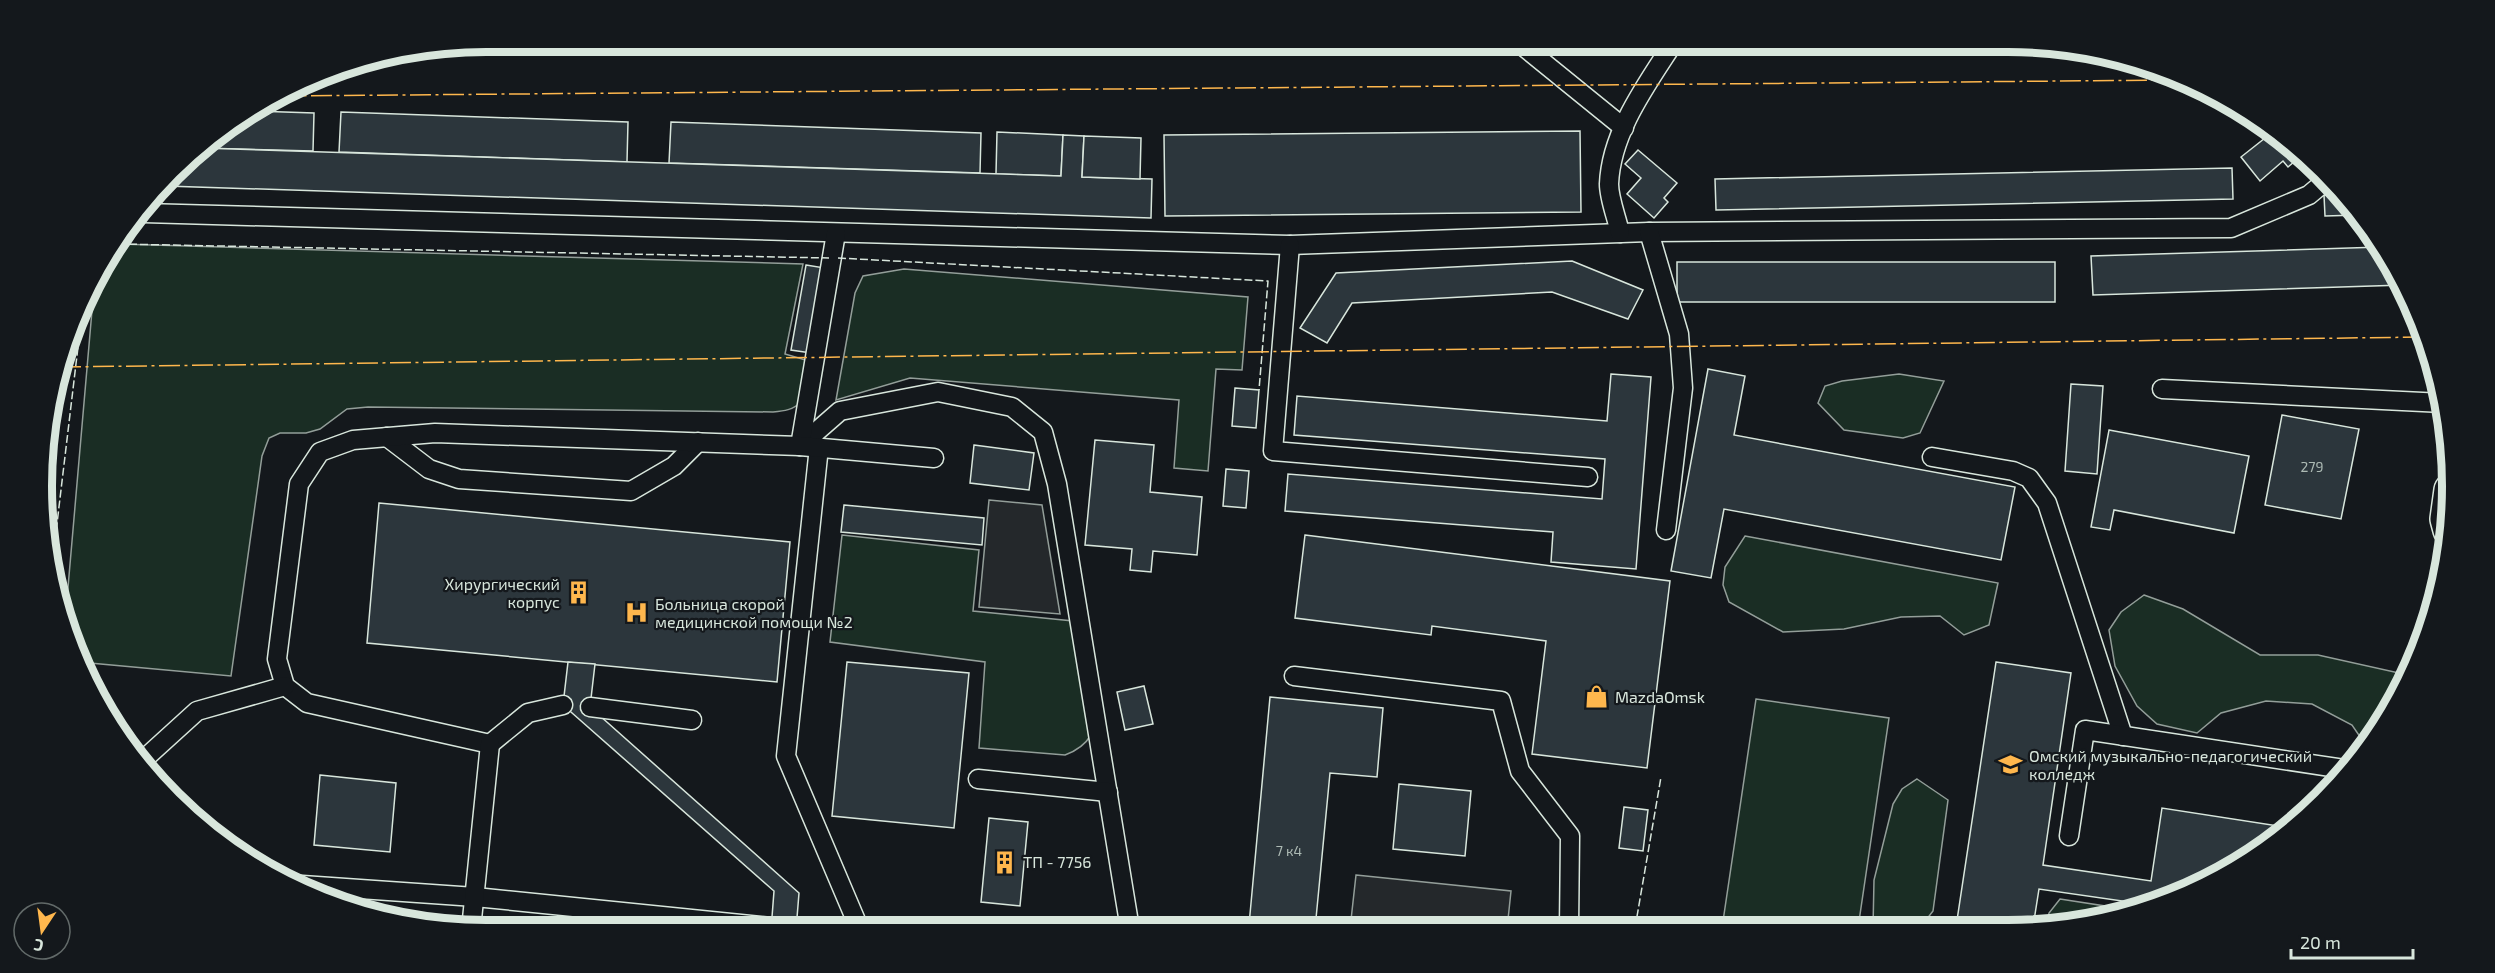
<svg xmlns="http://www.w3.org/2000/svg" width="2495" height="973" font-family="'Exo 2',sans-serif">
<rect width="100%" height="100%" fill="#14181c"/>
<!-- green -->
<g fill="#1a2d24" stroke="#939e99" stroke-width="1.5">
<path d="M118,244L803,264L785,354L809,361L801,402C793,410 784,411 773,412L368,407L347,409L320,429L306,433H280L269,438L262,456L231,676L79,662L65,622L93,299L101,265Z"/>
<path d="M904,269L1248,297L1242,370L1216,369L1208,471L1174,468L1179,400L910,378L836,400L855,293L863,276Z"/>
<path d="M1899,374L1944,381L1920,433L1903,438L1844,430L1818,403L1825,386L1842,381Z"/>
<path d="M842,535L979,550L973,611L1073,621L1091,735C1085,745 1076,751 1065,755L979,748L985,662L830,642Z"/>
<path d="M1745,536L1998,583L1989,625L1964,635L1940,616L1901,617L1844,629L1783,632L1729,602L1723,585L1725,567Z"/>
<path d="M2144,595L2183,609L2260,655H2318L2408,675L2393,709L2365,744L2352,725L2312,704L2266,701L2221,713L2197,733L2157,724L2137,706L2115,666L2109,630L2121,612Z"/>
<path d="M1756,699L1889,718L1858,928H1722Z"/>
<path d="M1917,779L1948,800L1933,911L1920,928H1873L1874,880L1893,804L1902,789Z"/>
<path d="M2060,899L2105,906V916L2067,927H2046L2049,913Z"/>
<path d="M577,917L576,931H520L524,927Z"/>
</g>
<!-- parking -->
<g fill="#24282b" stroke="#939e99" stroke-width="1.5">
<path d="M989,500L1042,505L1060,614L979,607Z"/>
<path d="M1356,875L1511,891L1507,929H1350Z"/>
</g>
<!-- building -->
<g fill="#2c363c" stroke="#d8e6dc" stroke-width="1.5">
<path d="M251,111L314,113L313,151L200,148Z"/>
<path d="M341,112L628,122L627,162L339,152Z"/>
<path d="M671,122L981,133L980,173L669,163Z"/>
<path d="M1580,131L1581,212L1165,216L1164,135Z"/>
<path d="M2274,131L2302,155L2288,167L2283,161L2260,181L2241,157Z"/>
<path d="M997,132L1063,135L1061,176L996,174Z"/>
<path d="M1063,135L1084,136L1082,177L1152,179L1151,218L166,186L200,148L1061,176Z"/>
<path d="M1084,136L1141,138L1140,179L1082,177Z"/>
<path d="M1638,150L1677,183L1664,198L1668,202L1654,218L1627,194L1641,178L1625,164Z"/>
<path d="M2232,168L2233,199L1716,210L1715,179Z"/>
<path d="M2324,195H2344L2358,215L2325,216Z"/>
<path d="M2381,247L2394,265L2403,285L2093,295L2091,256Z"/>
<path d="M1572,261L1643,290L1628,319L1552,292L1352,303L1327,343L1300,328L1336,273Z"/>
<rect x="1677" y="262" width="378" height="40"/>
<path d="M806,265L825,268L811,353L791,350Z"/>
<path d="M1708,369L1745,376L1734,435L2015,487L2001,560L1724,509L1711,578L1671,571Z"/>
<path d="M1611,374L1651,377L1636,569L1551,562L1553,532L1285,511L1288,474L1602,499L1605,459L1294,435L1297,396L1607,421Z"/>
<path d="M2071,384L2103,386L2097,474L2065,471Z"/>
<path d="M1235,388L1259,390L1256,428L1232,426Z"/>
<path d="M2282,415L2359,429L2341,519L2265,505Z"/>
<path d="M2109,430L2249,456L2234,533L2114,510L2110,530L2091,527Z"/>
<path d="M1095,440L1154,445L1150,492L1202,497L1197,555L1153,551L1151,572L1130,570L1132,549L1085,545Z"/>
<path d="M974,445L1034,453L1029,490L970,483Z"/>
<path d="M1226,469L1249,471L1246,508L1223,506Z"/>
<path d="M379,503L790,542L777,682L367,643Z"/>
<path d="M844,505L984,518L982,545L841,532Z"/>
<path d="M1305,535L1670,581L1647,768L1532,754L1546,641L1432,626L1431,635L1295,618Z"/>
<path d="M568,662L595,664L590,707L799,893L796,930H771L774,891L563,705Z"/>
<path d="M847,662L969,673L954,828L832,816Z"/>
<path d="M1996,662L2071,673L2043,865L2151,881L2162,808L2291,828L2205,885L2143,904L2039,889L2033,927H1956Z"/>
<path d="M1144,686L1153,724L1125,730L1117,692Z"/>
<path d="M1270,697L1383,708L1377,777L1330,773L1315,929L1249,925Z"/>
<path d="M320,775L396,783L390,852L314,845Z"/>
<path d="M1399,784L1471,791L1465,856L1393,849Z"/>
<path d="M1624,807L1648,810L1643,851L1619,848Z"/>
<path d="M989,818L1028,822L1020,906L981,902Z"/>
</g>
<g fill="none" stroke-linecap="round" stroke-linejoin="round">
<defs>
<g id="service">
<path d="M1518,42L1624,128"/>
<path d="M144,213L1290,245L1649,232L2231,228L2309,195L2328,179"/>
<path d="M1649,232L1679,334L1683,388L1666,530"/>
<path d="M1620,233C1617,218 1609,199 1609,184C1611,132 1647,84 1674,42"/>
<path d="M1290,245L1273,451L1588,477"/>
<path d="M2162,389L2443,403"/>
<path d="M387,437L429,469L459,479L631,491L674,466L698,442"/>
<path d="M800,446L840,411L938,392L1012,407L1043,432L1057,484L1130,929"/>
<path d="M800,446L836,233"/>
<path d="M819,447L786,756L860,930"/>
<path d="M1932,457L2013,471L2029,478L2047,503L2123,736"/>
<path d="M1294,676L1501,701L1520,771L1570,836L1569,928"/>
<path d="M563,705L528,713L490,744L307,703L285,686L277,659L299,484L320,452L353,440L435,433L800,446L934,458"/>
<path d="M590,707L692,720"/>
<path d="M142,761L197,711L285,686"/>
<path d="M978,779L1108,792"/>
<path d="M2069,836L2085,730L2344,769"/>
<path d="M288,884L475,897L771,927"/>
<path d="M471,929L490,744"/>
<path d="M796,929L804,930"/>
</g>
<path id="minor" d="M2450,530L2447,519L2451,490"/>
</defs>
<!-- service casing -->
<use href="#service" stroke="#d8e6dc" stroke-width="21"/>
<!-- minor casing -->
<use href="#minor" stroke="#d8e6dc" stroke-width="36"/>
<!-- service -->
<use href="#service" stroke="#14181c" stroke-width="18"/>
<!-- minor -->
<use href="#minor" stroke="#14181c" stroke-width="33"/>
<!-- fence -->
<g stroke="#d8e6dc" stroke-width="1.5" stroke-dasharray="8 3" stroke-linecap="butt">
<path d="M118,244L829,258"/>
<path d="M838,258L1268,281L1259,390"/>
<path d="M51,574L83,305"/>
<path d="M1635,928L1661,777"/>
</g>
<!-- power -->
<g stroke="#ffb74d" stroke-width="1.5" stroke-dasharray="21 4.5 3 4.5" stroke-linecap="butt">
<path d="M278,96L2185,80"/>
<path d="M60,367L2426,337"/>
</g>
</g>
<!-- icons -->
<defs>
<symbol id="building-bare" viewBox="-9 -9 18 18"><path d="M-4-6H4V6H1V3H-1V6H-4ZM-2.5-4.3h1.7v1.8h-1.7ZM.8-4.3h1.7v1.8H.8ZM-2.5-1h1.7V.8h-1.7ZM.8-1h1.7V.8H.8Z" fill="#ffb74d" stroke="#14181c" stroke-width="2.5" paint-order="stroke"/></symbol>
<symbol id="hospital-bare" viewBox="-9 -9 18 18"><path d="M-5-5h3v3.5h4V-5h3V5h-3V1.5h-4V5h-3Z" fill="#ffb74d" stroke="#14181c" stroke-width="2.5" paint-order="stroke"/></symbol>
<symbol id="shop-bare" viewBox="-9 -9 18 18"><path d="M-5-2.5h2.3a2.7 3.5 0 0 1 5.4 0H5L5.5 6h-11ZM-1.5-2.5h3a1.5 2.3 0 0 0-3 0Z" fill="#ffb74d" stroke="#14181c" stroke-width="2.5" paint-order="stroke"/></symbol>
<symbol id="university-bare" viewBox="-9 -9 18 18"><path d="M0-5L7-2L0 1L-7-2ZM-4 1L0 2.5L4 1V4Q0 6-4 4Z" fill="#ffb74d" stroke="#14181c" stroke-width="2.5" paint-order="stroke"/></symbol>
</defs>
<g fill-rule="evenodd">
<use href="#building-bare" x="562" y="576" width="33" height="33"/>
<use href="#hospital-bare" x="620" y="596" width="33" height="33"/>
<use href="#shop-bare" x="1580" y="680" width="33" height="33"/>
<use href="#university-bare" x="1994" y="748" width="33" height="33"/>
<use href="#building-bare" x="988" y="846" width="33" height="33"/>
</g>
<g text-anchor="middle" stroke-width="4.5" stroke-linejoin="round" paint-order="stroke">
<!-- number labels -->
<g font-size="14" fill="#adbab4">
<text x="2312" y="472">279</text>
<text x="1289" y="856">7 к4</text>
</g>
<!-- poi labels -->
<g font-size="16" fill="#d8e6dc" stroke="#14181c" text-anchor="start">
<text x="560" y="590" text-anchor="end">Хирургический<tspan x="560" dy="18">корпус</tspan></text>
<text x="655" y="610">Больница скорой<tspan x="655" dy="18">медицинской помощи №2</tspan></text>
<text x="1615" y="703">MazdaOmsk</text>
<text x="2029" y="762">Омский музыкально-педагогический<tspan x="2029" dy="18">колледж</tspan></text>
<text x="1023" y="868">ТП - 7756</text>
</g>
</g>
<!-- crop -->
<path d="M0 0H2495V973H0ZM486 52H2008A434 434 0 0 1 2442 486V486A434 434 0 0 1 2008 920H486A434 434 0 0 1 52 486V486A434 434 0 0 1 486 52Z" fill="#14181c" fill-rule="evenodd"/>
<path fill="none" stroke="#d8e6dc" stroke-width="8" d="M486 52H2008A434 434 0 0 1 2442 486V486A434 434 0 0 1 2008 920H486A434 434 0 0 1 52 486V486A434 434 0 0 1 486 52Z"/>
<!-- north arrow -->
<g transform="translate(42 931) rotate(193)"><circle r="28" fill="#14181c" stroke="#626a69" stroke-width="1.5"/>
<path d="M0-4.5L10 22L0 15L-10 22Z" fill="#ffb74d"/>
<text y="-9" font-size="16" font-weight="bold" text-anchor="middle" fill="#d8e6dc">С</text>
</g>
<!-- scale -->
<path d="M2291 949v9h122v-9" fill="none" stroke="#d8e6dc" stroke-width="3"/>
<text x="2300" y="949" font-size="18" fill="#d8e6dc" stroke="#14181c" stroke-width="4.5" paint-order="stroke">20 m</text>
</svg>
